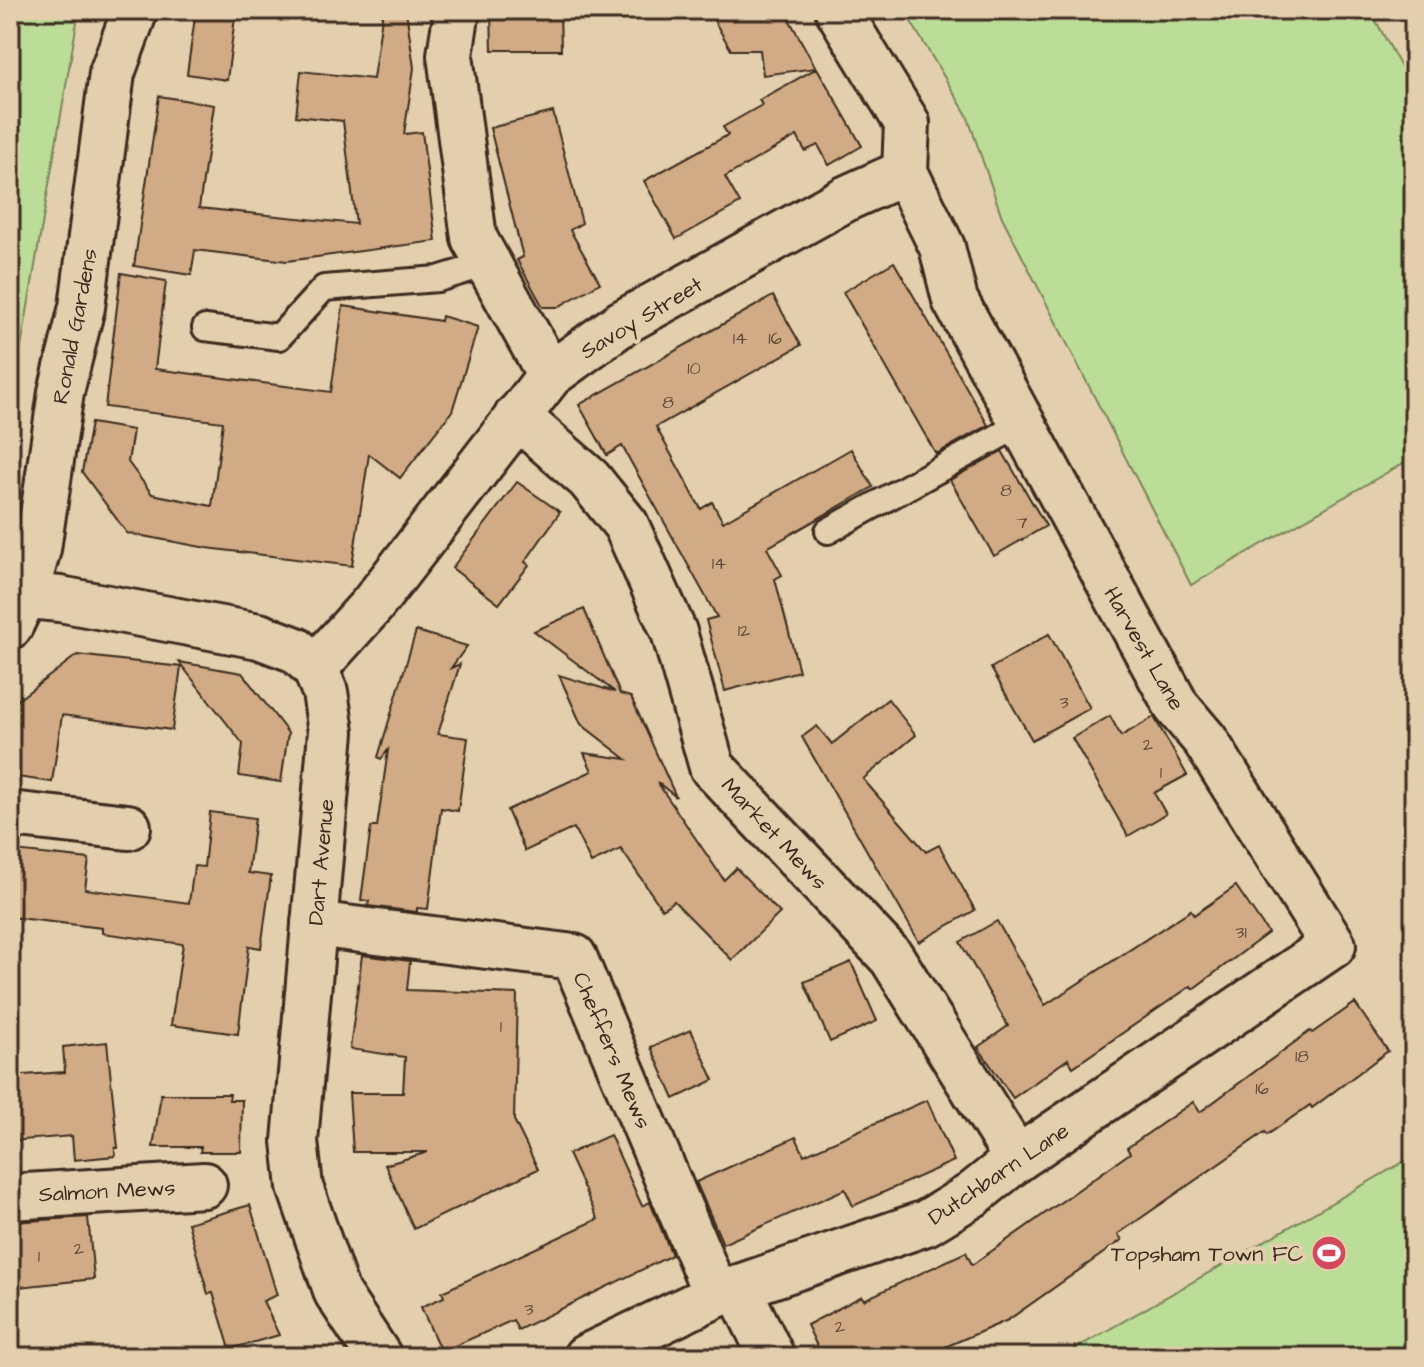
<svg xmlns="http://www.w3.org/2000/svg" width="1424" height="1367" font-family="'Architects Daughter',sans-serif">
<rect width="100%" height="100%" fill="#e3cfad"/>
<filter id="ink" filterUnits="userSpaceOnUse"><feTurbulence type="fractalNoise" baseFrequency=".0125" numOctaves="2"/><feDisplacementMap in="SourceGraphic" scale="16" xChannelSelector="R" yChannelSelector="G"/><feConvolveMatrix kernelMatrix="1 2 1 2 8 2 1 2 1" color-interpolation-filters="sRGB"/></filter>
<g filter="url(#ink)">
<!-- green -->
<g fill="#bbdd97" stroke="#7b845a" stroke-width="2">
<path d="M10,10H79L10,411Z"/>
<path d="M904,10H1370L1414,91V457L1191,585L1002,217L967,115Z"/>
<path d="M1414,1156V1357H1076L1073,1350Z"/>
</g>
<!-- building -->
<g fill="#d1ab85" stroke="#3b2a1e" stroke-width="2">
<path d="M196,10H236L227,80L187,74Z"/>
<path d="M383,10H406L414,68L404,134L422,132L436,241L287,261L195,250L191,275L134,266L159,96L214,105L199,208L356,224L343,121L296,116L301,71L373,79Z"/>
<path d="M491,10H560L561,50H492Z"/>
<path d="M708,10H784L816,68L763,75L760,50H731Z"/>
<path d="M817,68L862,146L829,165L818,145L805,151L797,136L725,177L740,203L676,239L644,181L728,135L723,127L762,105L759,100Z"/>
<path d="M553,112L582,223L570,230L600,283L558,307H543L517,260L523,257L490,128Z"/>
<path d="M894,262L988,425L936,454L843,292Z"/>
<path d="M121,273L166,281L155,369L331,392L343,306L441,321L442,316L478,327L452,411L400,478L369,454L352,566L207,548L127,533L82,472L91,423L133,430L128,462L152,494L212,506L223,422L105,407Z"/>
<path d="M773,296L801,345L656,427L701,509L712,502L723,522L851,449L873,487L767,548L782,575L775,579L799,671L725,691L706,620L717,617L622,446L607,455L579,405Z"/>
<path d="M1002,451L1046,526L994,556L950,480Z"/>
<path d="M517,482L560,512L525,562L529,565L499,604L452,568Z"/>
<path d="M584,609L620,694L631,697L676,797L657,782L724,880L736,868L780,913L732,960L674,901L662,909L621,849L591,863L574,828L525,851L507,810L592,771L584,753L626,759L581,724L559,675L615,692L534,631Z"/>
<path d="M416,631L467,646L451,668L460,664L438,734L468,738L458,811L441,808L428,909L417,908V912L368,906L369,901L361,900L371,827H377L388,750L381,759L378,757Z"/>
<path d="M1049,634L1090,708L1032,740L991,668Z"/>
<path d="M77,655L181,667L172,730L62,715L52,782L10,776L13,708L10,706Z"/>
<path d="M179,662L242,673L288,733L281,782L239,776L243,744Z"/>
<path d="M888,699L916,735L863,779L926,852L939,845L975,910L919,942L802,737L817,726L832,744Z"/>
<path d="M1110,716L1121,736L1154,717L1187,775L1154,793L1166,814L1128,836L1072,738Z"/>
<path d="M210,812L255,818L248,873L271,876L261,948L249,946L238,1034L171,1025L183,944L102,933V928L10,917L15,851L89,859L85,889L189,903L194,866L204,867Z"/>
<path d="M1236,886L1268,933L1193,989L1191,986L1073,1067L1068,1059L1013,1098L978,1047L1008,1026L960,942L997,921L1045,1005L1191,910L1194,915Z"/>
<path d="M362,955L410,961L407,990L517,994L514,1120L538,1169L414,1229L385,1165L428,1152H353L349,1093H403L405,1057L350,1049Z"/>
<path d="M851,962L877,1021L830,1042L804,982Z"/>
<path d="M1355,1003L1388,1051L1312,1108L1310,1105L1267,1135L1265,1132L1118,1234L1122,1240L1008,1320L922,1357H822L807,1325L862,1296L864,1300L966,1252L972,1265L1130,1153L1127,1148L1193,1102L1200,1112L1310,1031L1312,1033Z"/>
<path d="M691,1030L714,1080L674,1099L651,1047Z"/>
<path d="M107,1042L118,1148H115V1156L74,1160L72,1136L10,1141V1076L65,1072L63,1047Z"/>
<path d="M161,1094H230L229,1100H242L241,1152H200L201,1147H153Z"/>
<path d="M927,1100L954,1161L853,1206L845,1189L723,1244L696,1182L796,1137L804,1155Z"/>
<path d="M610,1135L642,1206L650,1202L672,1255L518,1330L513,1320L441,1352L421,1307L444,1297L442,1292L598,1219L568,1154Z"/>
<path d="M250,1205L277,1295L263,1301L279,1335L230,1349L213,1293L208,1294L188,1223Z"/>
<path d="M88,1217L94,1279L19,1287L13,1222Z"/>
</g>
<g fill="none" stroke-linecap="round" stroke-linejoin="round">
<defs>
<g id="lane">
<path d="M205,328L279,337L324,288L438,279L490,263"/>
<path d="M828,531L1021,424"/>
</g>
<g id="street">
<path d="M457,10L450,55L474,238L550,375"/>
<path d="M517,416L589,479L626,525L674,632L712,767L892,958L1017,1159"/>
<path d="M10,594L60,599L259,636L296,650L315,668L325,692L331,732L295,1141L300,1187L337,1293L379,1357"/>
<path d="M10,626L25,595L38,549L61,392L82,307L112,73L135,10"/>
<path d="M315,668L372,605L550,375L622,323L847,198L905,172"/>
<path d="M10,814L128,827"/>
<path d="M314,924L574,957L716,1295"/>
<path d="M10,1197L204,1185"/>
<path d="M738,1288L772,1357"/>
<path d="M586,1357L716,1295L926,1223L972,1195L1017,1159L1333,945L1205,740L1177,707L955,300L942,247L905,172L907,123L838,10"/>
</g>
</defs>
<!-- lane casing -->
<use href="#lane" stroke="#3b2a1e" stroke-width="30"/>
<!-- street casing -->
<use href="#street" stroke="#3b2a1e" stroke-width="50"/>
<!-- lane -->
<use href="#lane" stroke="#e3cfad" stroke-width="24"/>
<!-- street -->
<use href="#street" stroke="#e3cfad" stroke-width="44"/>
</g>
</g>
<!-- icons -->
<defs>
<symbol id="stadium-disc" viewBox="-11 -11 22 22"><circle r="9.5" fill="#d1495b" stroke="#e3cfad"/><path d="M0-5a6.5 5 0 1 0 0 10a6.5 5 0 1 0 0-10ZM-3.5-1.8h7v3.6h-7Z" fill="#fff"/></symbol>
</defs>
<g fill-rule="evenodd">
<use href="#stadium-disc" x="1309" y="1233" width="40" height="40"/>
</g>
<g text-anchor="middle" stroke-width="8" stroke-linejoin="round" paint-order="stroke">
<!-- number labels -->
<g font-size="18" fill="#604a38">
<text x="740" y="344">14</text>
<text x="775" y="344">16</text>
<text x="694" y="374">10</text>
<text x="668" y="408">8</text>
<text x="1006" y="496">8</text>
<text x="1022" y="528">7</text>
<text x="719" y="569">14</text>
<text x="744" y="636">12</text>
<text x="1064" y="708">3</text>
<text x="1148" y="750">2</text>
<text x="1161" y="778">1</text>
<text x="1241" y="938">31</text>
<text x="501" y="1032">1</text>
<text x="1302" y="1062">18</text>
<text x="1262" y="1094">16</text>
<text x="79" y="1254">2</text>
<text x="39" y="1262">1</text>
<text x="529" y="1315">3</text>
<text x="840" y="1332">2</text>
</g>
<!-- street labels -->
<g font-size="22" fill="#3b2a1e" stroke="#e3cfad">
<text transform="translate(641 317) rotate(-31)" y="8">Savoy Street</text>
<text transform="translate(74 326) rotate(-79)" y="8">Ronald Gardens</text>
<text transform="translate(1145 648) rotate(60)" y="8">Harvest Lane</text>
<text transform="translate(775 833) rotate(47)" y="8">Market Mews</text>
<text transform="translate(320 862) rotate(-85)" y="8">Dart Avenue</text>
<text transform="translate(613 1050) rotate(67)" y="8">Cheffers Mews</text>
<text transform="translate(998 1173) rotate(-34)" y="8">Dutchbarn Lane</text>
<text transform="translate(107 1190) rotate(-3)" y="8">Salmon Mews</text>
</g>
<!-- poi labels -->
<g font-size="22" fill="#3b2a1e" stroke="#e3cfad" text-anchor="end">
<text x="1303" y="1261">Topsham Town FC</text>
</g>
</g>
<!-- margin -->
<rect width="1424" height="1367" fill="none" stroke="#e3cfad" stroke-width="40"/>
<rect x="20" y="20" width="1384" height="1327" fill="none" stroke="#3b2a1e" stroke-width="3" filter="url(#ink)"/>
</svg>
